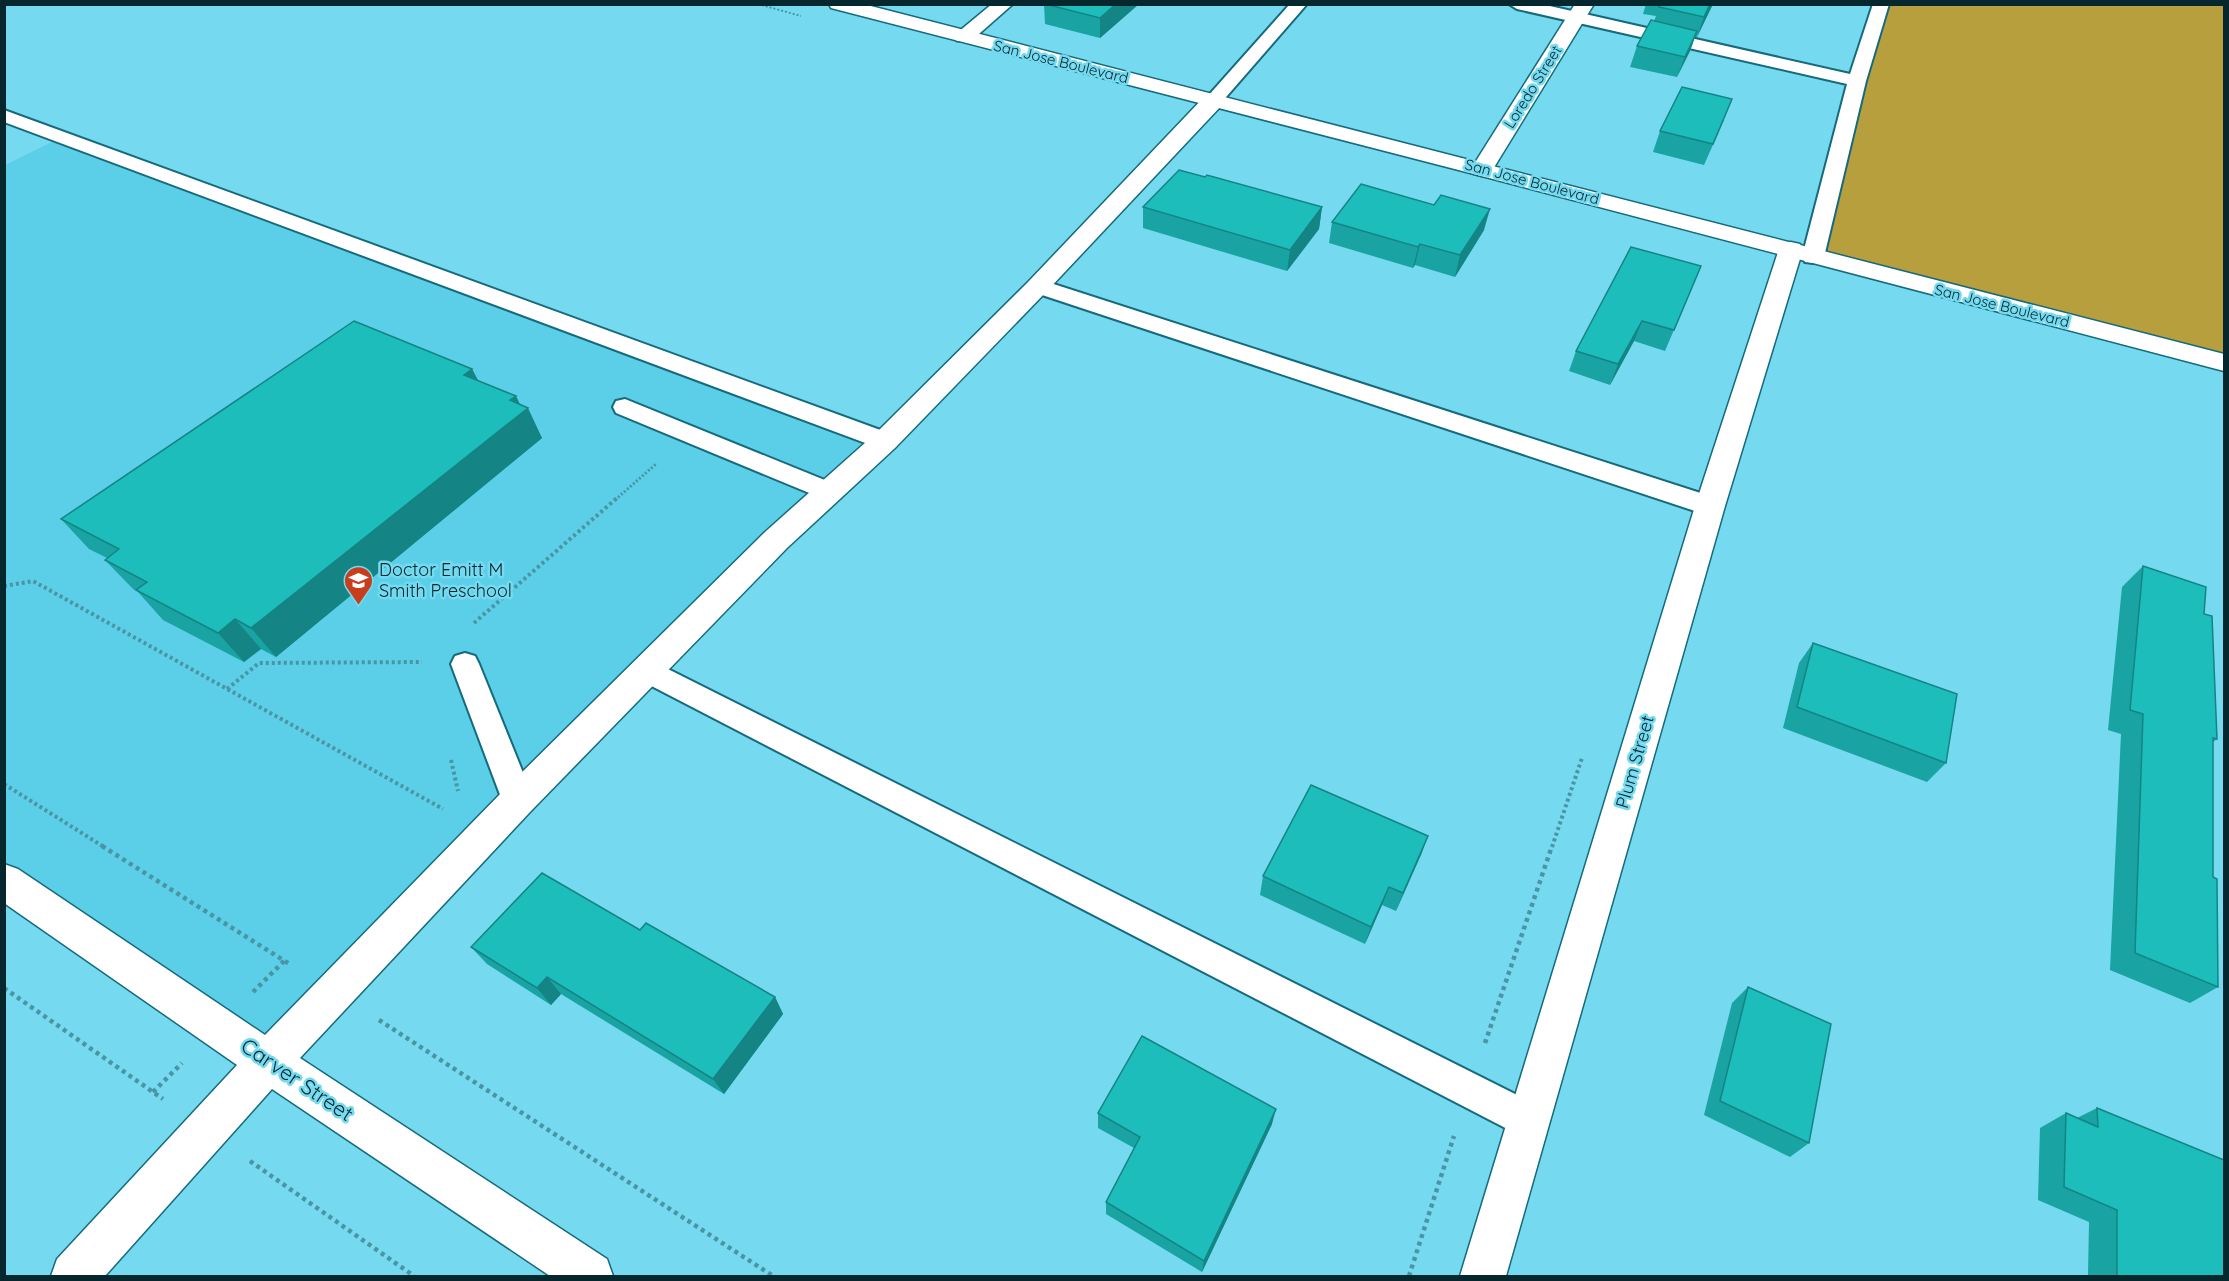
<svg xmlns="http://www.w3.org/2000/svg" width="2229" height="1281" font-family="Quicksand,sans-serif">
<rect width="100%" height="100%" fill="#75daf0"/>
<!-- built -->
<path fill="#5bcfe8" d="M62,137L885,441L268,1062L5,881V165Z"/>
<!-- green -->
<path fill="#b89f3e" d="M1881,5H2224V363L1813,257Z"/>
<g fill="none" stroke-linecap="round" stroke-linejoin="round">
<defs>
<g id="service">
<path d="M1290,4H1307L1220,104H1208L1205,100L1208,96Z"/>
<path d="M1509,4H1541L1850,74L1873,4H1889L1866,81L1824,257L1821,262L1813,263L1805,262L1802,257L1847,84L1517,9Z"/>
<path d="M4,110L894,435L897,441L894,447L885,449L876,447L4,122Z"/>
<path d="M1038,279L1719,499L1723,506L1719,513L1710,515L1701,513L1030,291L1027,286L1030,281Z"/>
<path d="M625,399L837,485L841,491L837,497L828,500L819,497L616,413L613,407L616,401Z"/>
<path d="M465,653L475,656L479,664L534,800L529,810L518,814L507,810L502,800L451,664L455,656Z"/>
<path d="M648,659L1543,1108L1549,1121L1543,1134L1530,1140L1517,1134L638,679L633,671L638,663Z"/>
</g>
<g id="minor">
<path d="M992,4H1013L971,41H957L954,37L957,33Z"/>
<path d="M1575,4H1594L1490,174L1482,176L1474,174L1471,169Z"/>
<path d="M1214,94L1222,95L1225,100L1222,105L1047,291L895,448L787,548L531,811L300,1058L607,1259L613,1276H550L272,1089L105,1276H51L57,1259L237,1065L4,903V864L18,869L265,1035L505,789L765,532L875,434L1029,281L1206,95Z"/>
<path d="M1791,242L1800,244L1803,249L1725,506L1506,1276H1460L1695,506L1779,249L1782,244Z"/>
</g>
<path id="tertiary" d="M829,4H863L2224,354V371L1474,174L831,8Z"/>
</defs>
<!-- service casing -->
<use href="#service" stroke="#156a7b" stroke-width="4"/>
<!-- minor casing -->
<use href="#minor" stroke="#156a7b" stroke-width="3"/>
<!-- tertiary casing -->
<use href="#tertiary" stroke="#156a7b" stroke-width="3"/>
<!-- path-far3 -->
<path stroke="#4a95a5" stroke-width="2" stroke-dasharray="2 2" stroke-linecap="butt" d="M758,4L801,16"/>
<!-- path-far2 -->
<path stroke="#4a95a5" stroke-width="3" stroke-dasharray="2 2" stroke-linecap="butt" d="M615,500L656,464"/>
<!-- path-far1 -->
<g stroke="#4a95a5" stroke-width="4" stroke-dasharray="3 3" stroke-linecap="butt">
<path d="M4,586L33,581L443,809"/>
<path d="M474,623L617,498"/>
<path d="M227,689L259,663L422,662"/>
<path d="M451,760L458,791"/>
<path d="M4,784L104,847"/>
<path d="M1552,847L1582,758"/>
</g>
<!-- path -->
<g stroke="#4a95a5" stroke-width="4.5" stroke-dasharray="4 4" stroke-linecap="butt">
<path d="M102,846L291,965"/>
<path d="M4,988L163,1099"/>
<path d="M253,992L285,960"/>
<path d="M379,1020L773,1276"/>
<path d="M1485,1043L1552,846"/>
<path d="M153,1092L182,1063"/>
<path d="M250,1161L414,1276"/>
<path d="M1409,1276L1454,1136"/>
</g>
<!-- service -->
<use href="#service" fill="#fff" fill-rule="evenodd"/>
<!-- minor -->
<use href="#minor" fill="#fff" fill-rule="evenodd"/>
<!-- tertiary -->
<use href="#tertiary" fill="#fff" fill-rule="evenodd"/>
</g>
<!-- wall -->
<g fill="#19a3a2">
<path d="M1044,4H1139L1100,38L1045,24Z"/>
<path d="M1646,4H1713L1697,37H1695L1690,51L1677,77L1630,67L1637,46L1654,21L1656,16L1643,14Z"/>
<path d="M1724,120L1704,165L1653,152L1660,131Z"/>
<path d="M1205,177L1322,207L1319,229L1287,271L1143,228V207Z"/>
<path d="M1332,222L1484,230L1455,277L1415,265L1413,268L1329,243Z"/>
<path d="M1701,266L1665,351L1634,341L1610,385L1569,371L1576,351Z"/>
<path d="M472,369L478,381L516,396L520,405L542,438L276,657L261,649L244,662L163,620L138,592L133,589L105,560L107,558L89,549L61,519Z"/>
<path d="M2143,566L2204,614L2217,739L2213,742V877L2218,987L2190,1003L2110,970L2121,734L2108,730L2122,587Z"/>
<path d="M1813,643L1946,763L1927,782L1783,728L1799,663Z"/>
<path d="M1428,836L1396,911L1382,905L1365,944L1260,895L1263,876Z"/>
<path d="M640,930L775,997L783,1014L724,1094L561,994L551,1005L487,964L471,947Z"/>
<path d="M1748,987L1809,1143L1790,1157L1704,1115L1732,1003Z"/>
<path d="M2097,1108L2224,1276H2088L2089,1222L2038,1200L2040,1128L2066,1113L2077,1118Z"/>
<path d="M1098,1113L1272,1124L1202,1272L1106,1214V1202L1134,1148L1098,1128Z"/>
</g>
<!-- shaded-wall -->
<g fill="#148484">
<path d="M1116,4H1139L1100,38V18Z"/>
<path d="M1710,4H1713L1697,37L1704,17Z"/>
<path d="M1697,31L1690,51L1677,77L1685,57Z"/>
<path d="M1322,207L1319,229L1287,271L1290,250Z"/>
<path d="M1490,209L1484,230L1455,277L1460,255Z"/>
<path d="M1420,244L1415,265L1413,268L1418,247Z"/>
<path d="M1642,321L1634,341L1610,385L1618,364Z"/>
<path d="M472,369L488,399L464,375Z"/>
<path d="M516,396L523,411L528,408L542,438L276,657L251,628Z"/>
<path d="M235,619L261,649L244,662L218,633Z"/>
<path d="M1428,836L1421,855L1396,911L1403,893Z"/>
<path d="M1389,887L1382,905L1365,944L1371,927Z"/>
<path d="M547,977L561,994L551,1005L537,988Z"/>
<path d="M775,997L783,1014L724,1094L713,1079Z"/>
<path d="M1276,1109L1272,1124L1202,1272L1204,1261Z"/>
</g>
<!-- building -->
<g fill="#1dbdbc" stroke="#148484" stroke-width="1.5">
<path d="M1045,4H1116L1100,18Z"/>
<path d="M1660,4H1710L1704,17L1659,7Z"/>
<path d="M1651,20L1697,31L1685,57L1637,46Z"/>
<path d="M1682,87L1732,99L1713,144L1660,131Z"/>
<path d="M1179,170L1205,177L1207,175L1322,207L1290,250L1143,207Z"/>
<path d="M1361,184L1434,205L1441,195L1490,209L1460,255L1420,244L1418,247L1332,222Z"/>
<path d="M1631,247L1701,266L1674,330L1642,321L1618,364L1576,351Z"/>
<path d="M354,321L472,369L464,375L516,396L510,400L528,408L251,628L235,619L218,633L136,590L147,582L105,560L119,549L61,519Z"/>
<path d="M2143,566L2206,587L2204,614L2212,616L2217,739L2213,738V877L2217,879L2218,987L2135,953L2143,714L2130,710Z"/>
<path d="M1813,643L1957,694L1946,763L1797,707Z"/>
<path d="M1311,785L1428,836L1403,893L1389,887L1371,927L1263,876Z"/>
<path d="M542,873L640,930L646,923L775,997L713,1079L547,977L537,988L471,947Z"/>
<path d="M1748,987L1831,1024L1809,1143L1720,1101Z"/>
<path d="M1142,1036L1276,1109L1204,1261L1106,1202L1140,1137L1098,1113Z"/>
<path d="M2097,1108L2224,1160V1276H2117V1210L2064,1187L2066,1113L2098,1127Z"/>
</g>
<!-- icons -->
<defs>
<symbol id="school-pin" viewBox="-11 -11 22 30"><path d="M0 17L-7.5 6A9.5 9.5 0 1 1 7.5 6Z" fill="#c83e1d" stroke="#75daf0"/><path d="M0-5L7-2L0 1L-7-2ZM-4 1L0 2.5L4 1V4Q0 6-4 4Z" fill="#fff"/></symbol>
</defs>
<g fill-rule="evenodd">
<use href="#school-pin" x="342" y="564" width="33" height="45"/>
</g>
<g text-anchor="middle" stroke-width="5" stroke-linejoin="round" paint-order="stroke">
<!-- far-street labels -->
<g font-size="15" fill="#05272d" stroke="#75daf0">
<text transform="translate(1061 62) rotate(14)" y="5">San Jose Boulevard</text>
<text transform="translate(1533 87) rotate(-58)" y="5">Loredo Street</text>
<text transform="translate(1532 182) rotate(15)" y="5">San Jose Boulevard</text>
<text transform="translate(2002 306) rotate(14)" y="5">San Jose Boulevard</text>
</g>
<!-- poi labels -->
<g font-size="18" fill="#05272d" stroke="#75daf0" text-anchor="start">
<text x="379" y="576">Doctor Emitt M<tspan x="379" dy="21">Smith Preschool</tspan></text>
</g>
<!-- street labels -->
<g font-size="18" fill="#05272d" stroke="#75daf0">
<text transform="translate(1635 762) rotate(-74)" y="6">Plum Street</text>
</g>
<!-- near-street labels -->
<g font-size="21" fill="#05272d" stroke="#75daf0">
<text transform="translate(297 1080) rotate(34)" y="7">Carver Street</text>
</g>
</g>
<!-- border -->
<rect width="2229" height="1281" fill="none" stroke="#05272d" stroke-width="12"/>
</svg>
